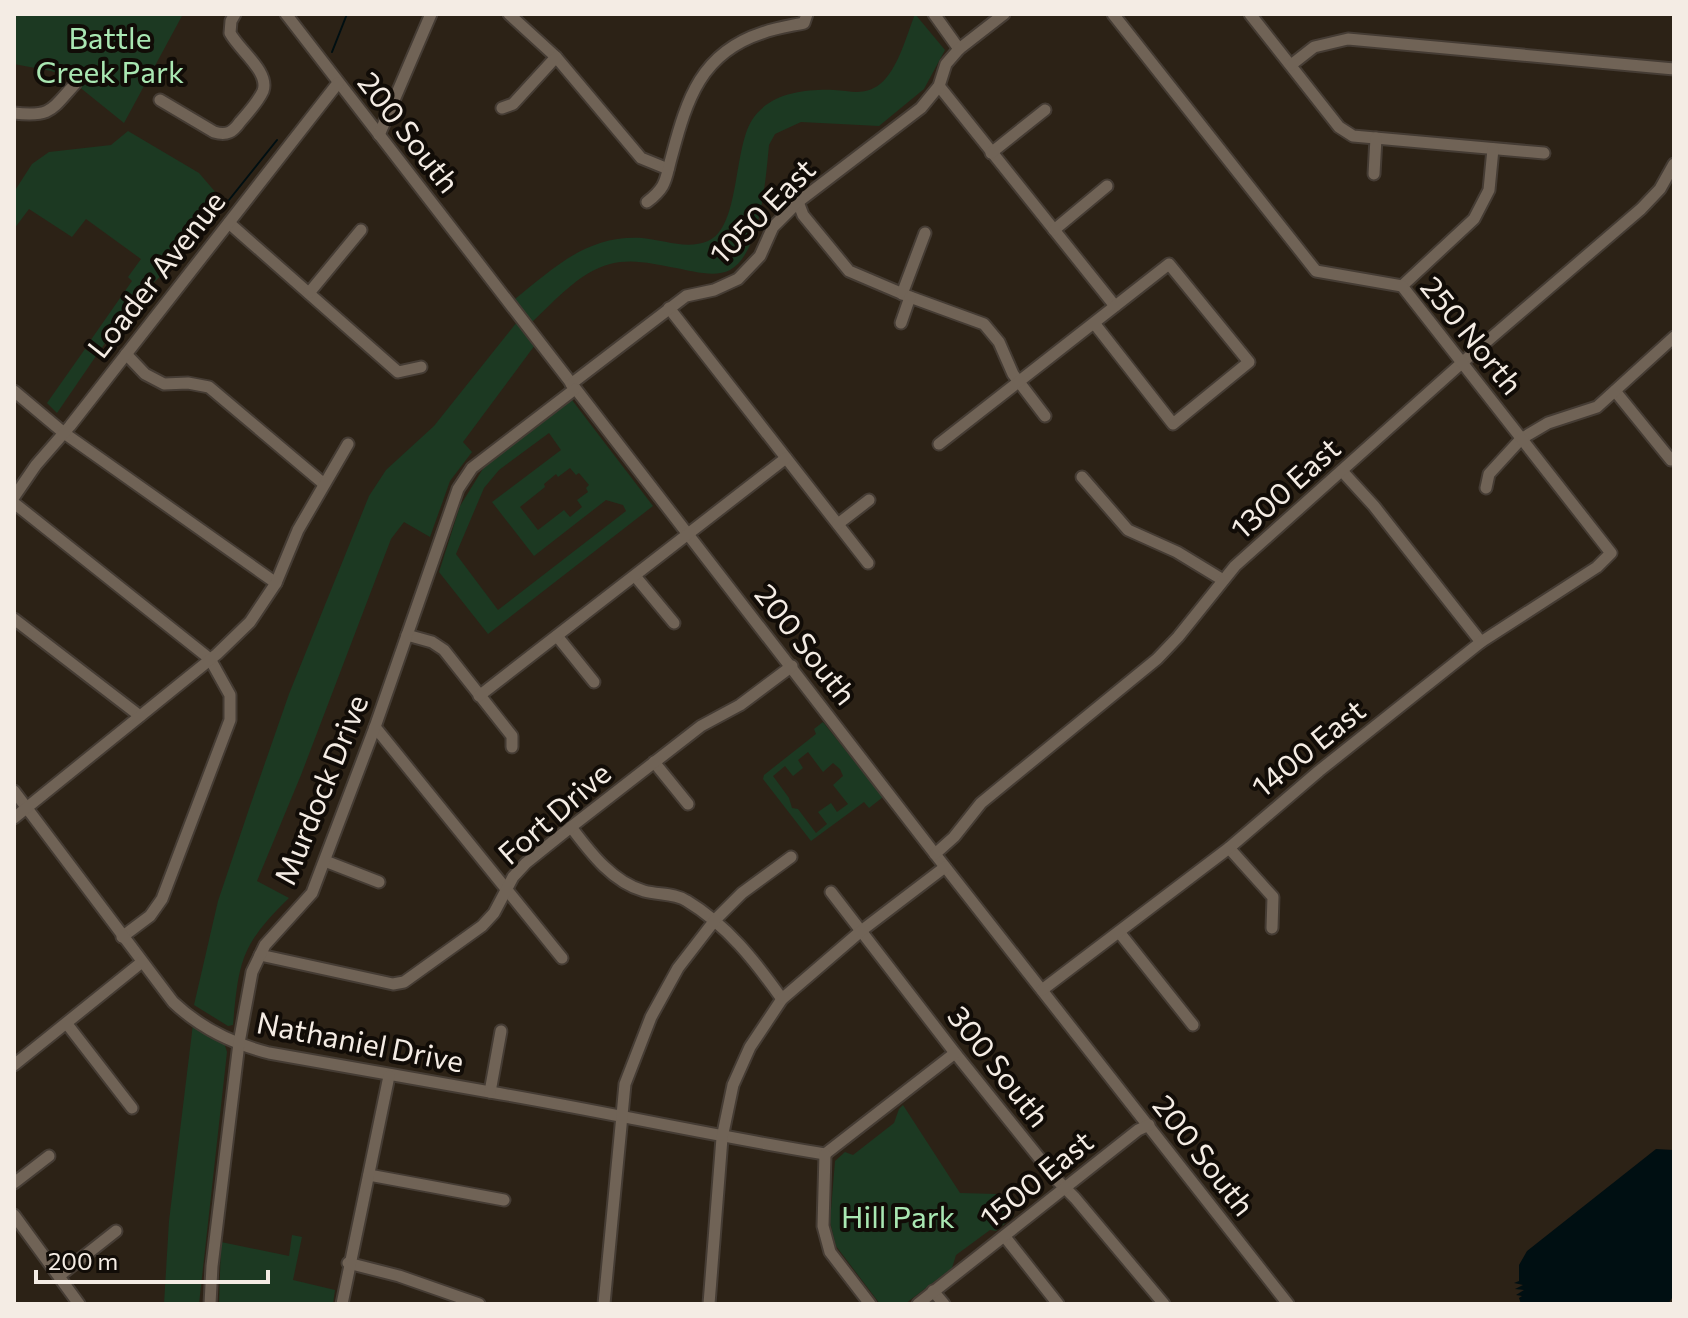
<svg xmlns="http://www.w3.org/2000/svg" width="1688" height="1318" font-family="Commissioner,sans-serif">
<rect width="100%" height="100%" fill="#2c2216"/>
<!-- green -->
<g fill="#1c3922" fill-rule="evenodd">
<path d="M14,14H183L124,123L67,77L51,71L14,64Z"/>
<path d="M915,14L945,50L924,89L879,126L801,122L775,134L769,145C766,176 761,253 730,270C715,278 692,271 676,268C653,264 633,258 610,264C579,272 555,301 532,322L515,299C555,267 587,235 642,238C664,240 687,250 708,241C740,228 733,150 752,120C769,93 805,89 834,90C851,91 865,96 880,84C898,70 907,34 915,14Z"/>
<path d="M128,131L199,173L223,201L178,260L135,300L99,352L88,344L132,281L128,277L141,259L86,219L72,237L29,209L14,229V192L32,164L49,152L111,145Z"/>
<path d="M517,322L535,345L463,442L472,452L450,481L430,537L404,522L391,539L301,775L257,881L289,898C241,945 239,960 233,1025L228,1026L194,1005L218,901L250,806L289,694L369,496L386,470L434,426Z"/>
<path d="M85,349L96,356L57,413L47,403Z"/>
<path d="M572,400L653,506L488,634L439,572L460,506L484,467ZM549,433L561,450L492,502L534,556L606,500L623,505L626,511L498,610L456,554L484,488L499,470ZM570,468L576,475L579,473L589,485L586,488L588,492L577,500L582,507L570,517L564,510L538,530L520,507L545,487L544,484L556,474L558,477Z"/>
<path d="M823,722L883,797L869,808L864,802L811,841L763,779L764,775L816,734L814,729ZM808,752L823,772L833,763L840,769L843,776L833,785L848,804L837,812L831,803L818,812L827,824L816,833L798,809L792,808L789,798L773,776L785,766L793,776L803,768L798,760Z"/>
<path d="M193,1024L223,1039L227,1052L199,1304H164L169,1221Z"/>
<path d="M903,1105L960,1193L997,1194L1014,1216L996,1231L990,1230L956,1255L952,1268L905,1304H880L836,1246L830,1222L835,1161L845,1152L853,1155L894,1123L899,1109Z"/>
<path d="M292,1235L302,1237L293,1280L335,1290L333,1304H219L221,1242L289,1256Z"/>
</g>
<!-- water -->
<path fill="#000f12" d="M1656,1149L1674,1150V1295L1668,1304H1521L1519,1298L1522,1296L1516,1295L1524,1290L1515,1289L1523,1285L1514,1283L1519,1281V1265L1527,1251Z"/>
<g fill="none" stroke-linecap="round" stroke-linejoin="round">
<!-- stream -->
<g stroke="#000f12" stroke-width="2">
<path d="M332,52L347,14"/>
<path d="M229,200L277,140"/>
</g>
<defs>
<g id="minor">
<path d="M286,14L935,854L1288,1304"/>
<path d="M509,14L556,57L641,158L668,169"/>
<path d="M934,14L959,49"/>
<path d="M1250,14L1339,127L1353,136L1544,153"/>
<path d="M1291,65L1314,47L1348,39L1674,69"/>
<path d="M939,86L1115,306"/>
<path d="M160,100L214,132C227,136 233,132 240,122C248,113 258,102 263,91C270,72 239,50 230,33L231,21L235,14"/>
<path d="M502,108L513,104L556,57"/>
<path d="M14,113C52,117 51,110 75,84"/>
<path d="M379,135L431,14"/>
<path d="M991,153L1045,110"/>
<path d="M1374,174L1376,138"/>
<path d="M647,202C668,186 665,179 672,155C687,99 701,53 762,33C775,28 790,26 804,23L807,14"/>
<path d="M798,202L803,215L849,271L910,297L984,324L999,342L1013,374L1045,416"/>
<path d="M229,223L398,372L421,367"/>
<path d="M1054,230L1107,186"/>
<path d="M1402,286L1474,219L1489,190L1493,149"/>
<path d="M309,293L361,230"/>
<path d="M902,294L925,233"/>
<path d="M669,308L868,563"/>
<path d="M901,323L910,297"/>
<path d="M126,354L145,374L164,384L188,383L209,387L324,484"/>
<path d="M571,384L686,296L714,290L738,279L760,256L773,227L798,202L921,108L939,86L946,64L959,49L1004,14"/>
<path d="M14,391L64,433L276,583"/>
<path d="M1615,391L1671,460"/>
<path d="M939,444L1169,264L1249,362L1173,424L1094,323"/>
<path d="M1342,471L1374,506L1481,642"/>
<path d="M1082,477L1128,530L1177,552L1223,580"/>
<path d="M1486,488L1489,474L1521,439L1548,423L1597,407L1674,337"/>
<path d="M14,497L36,465L70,426L338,83"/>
<path d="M14,503L210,659L230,695V720L162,899L150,916L122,937"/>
<path d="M838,524L869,500"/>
<path d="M635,576L674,623"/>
<path d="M14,619L140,716"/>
<path d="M407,635L432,642L444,650L512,736V747"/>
<path d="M557,636L594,682"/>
<path d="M479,696L786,458"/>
<path d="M375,727L562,958"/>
<path d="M654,762L688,804"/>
<path d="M14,791L173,1002C199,1027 234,1044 269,1053C342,1066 416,1079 490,1092C602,1111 713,1136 825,1154"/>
<path d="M14,818L217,654L250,622L276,583L298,530L348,444"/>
<path d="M571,827C590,852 612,882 644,891C658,895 675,893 687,901C727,925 755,961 782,999"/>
<path d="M1229,848L1273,897L1272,928"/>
<path d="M935,854L954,837L981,803L1157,659L1178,637L1235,566L1464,361L1641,209L1660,189L1674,164"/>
<path d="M325,861L379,882"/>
<path d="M831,892L955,1053L1057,1180L1075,1198L1164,1304"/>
<path d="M1119,932L1193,1025"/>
<path d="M260,955L393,984L404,982L482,926L494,913L513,877L526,863L571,827L701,726L740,705L792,666"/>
<path d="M1042,990L1229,848L1319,771L1481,642L1597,567L1611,553L1402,286L1316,271L1113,14"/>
<path d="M67,1024L132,1108"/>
<path d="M14,1065L142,962"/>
<path d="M490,1092L501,1031"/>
<path d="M825,1154L955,1053"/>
<path d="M825,1154L823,1226L830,1252L870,1304"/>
<path d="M369,1175L504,1200"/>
<path d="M14,1183L49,1156"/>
<path d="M14,1215L79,1304"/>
<path d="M1005,1237L1058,1304"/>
<path d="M348,1263L399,1276L479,1304"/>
<path d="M59,1276L116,1231"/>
<path d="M933,1291L944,1304"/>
<path d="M210,1304L212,1266L239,1043L252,972L265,945L312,893L375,727L458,489L472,468L575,389"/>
<path d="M342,1304L389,1076"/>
<path d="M604,1304L625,1084L651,1017L678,968L715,920L742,893L791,857"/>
<path d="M709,1304L722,1138L733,1085L750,1047L782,999L861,931L945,867"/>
<path d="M918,1304L1138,1130L1149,1125"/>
</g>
</defs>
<!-- minor casing -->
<use href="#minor" stroke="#453c34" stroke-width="15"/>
<!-- minor -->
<use href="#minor" stroke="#706356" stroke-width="11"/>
</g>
<g text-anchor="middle" stroke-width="8" stroke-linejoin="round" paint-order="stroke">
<!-- park labels -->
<g font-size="30" fill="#a9e7b2" stroke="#110c07">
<text x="110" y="49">Battle<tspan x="110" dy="34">Creek Park</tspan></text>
<text x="898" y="1228">Hill Park</text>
</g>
<!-- street labels -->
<g font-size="30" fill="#f4ece4" stroke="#110c07">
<text transform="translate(408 133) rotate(52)" y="10">200 South</text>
<text transform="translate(763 212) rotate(-45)" y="10">1050 East</text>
<text transform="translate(157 275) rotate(-52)" y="10">Loader Avenue</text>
<text transform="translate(1471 336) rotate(51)" y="10">250 North</text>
<text transform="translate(1286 489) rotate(-42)" y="10">1300 East</text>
<text transform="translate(805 645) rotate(52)" y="10">200 South</text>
<text transform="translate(1309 749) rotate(-39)" y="10">1400 East</text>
<text transform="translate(322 790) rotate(-68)" y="10">Murdock Drive</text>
<text transform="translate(555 814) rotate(-41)" y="10">Fort Drive</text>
<text transform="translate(360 1043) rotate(11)" y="10">Nathaniel Drive</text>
<text transform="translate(998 1067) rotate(52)" y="10">300 South</text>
<text transform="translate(1203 1156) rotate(52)" y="10">200 South</text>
<text transform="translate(1037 1180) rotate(-39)" y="10">1500 East</text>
</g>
</g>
<!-- border -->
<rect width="1688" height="1318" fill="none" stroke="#f4ece4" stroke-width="32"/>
<!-- scale -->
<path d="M36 1270v12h232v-12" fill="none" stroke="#f4ece4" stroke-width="4"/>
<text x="48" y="1270" font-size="24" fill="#f4ece4" stroke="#110c07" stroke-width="6" paint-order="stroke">200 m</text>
</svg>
